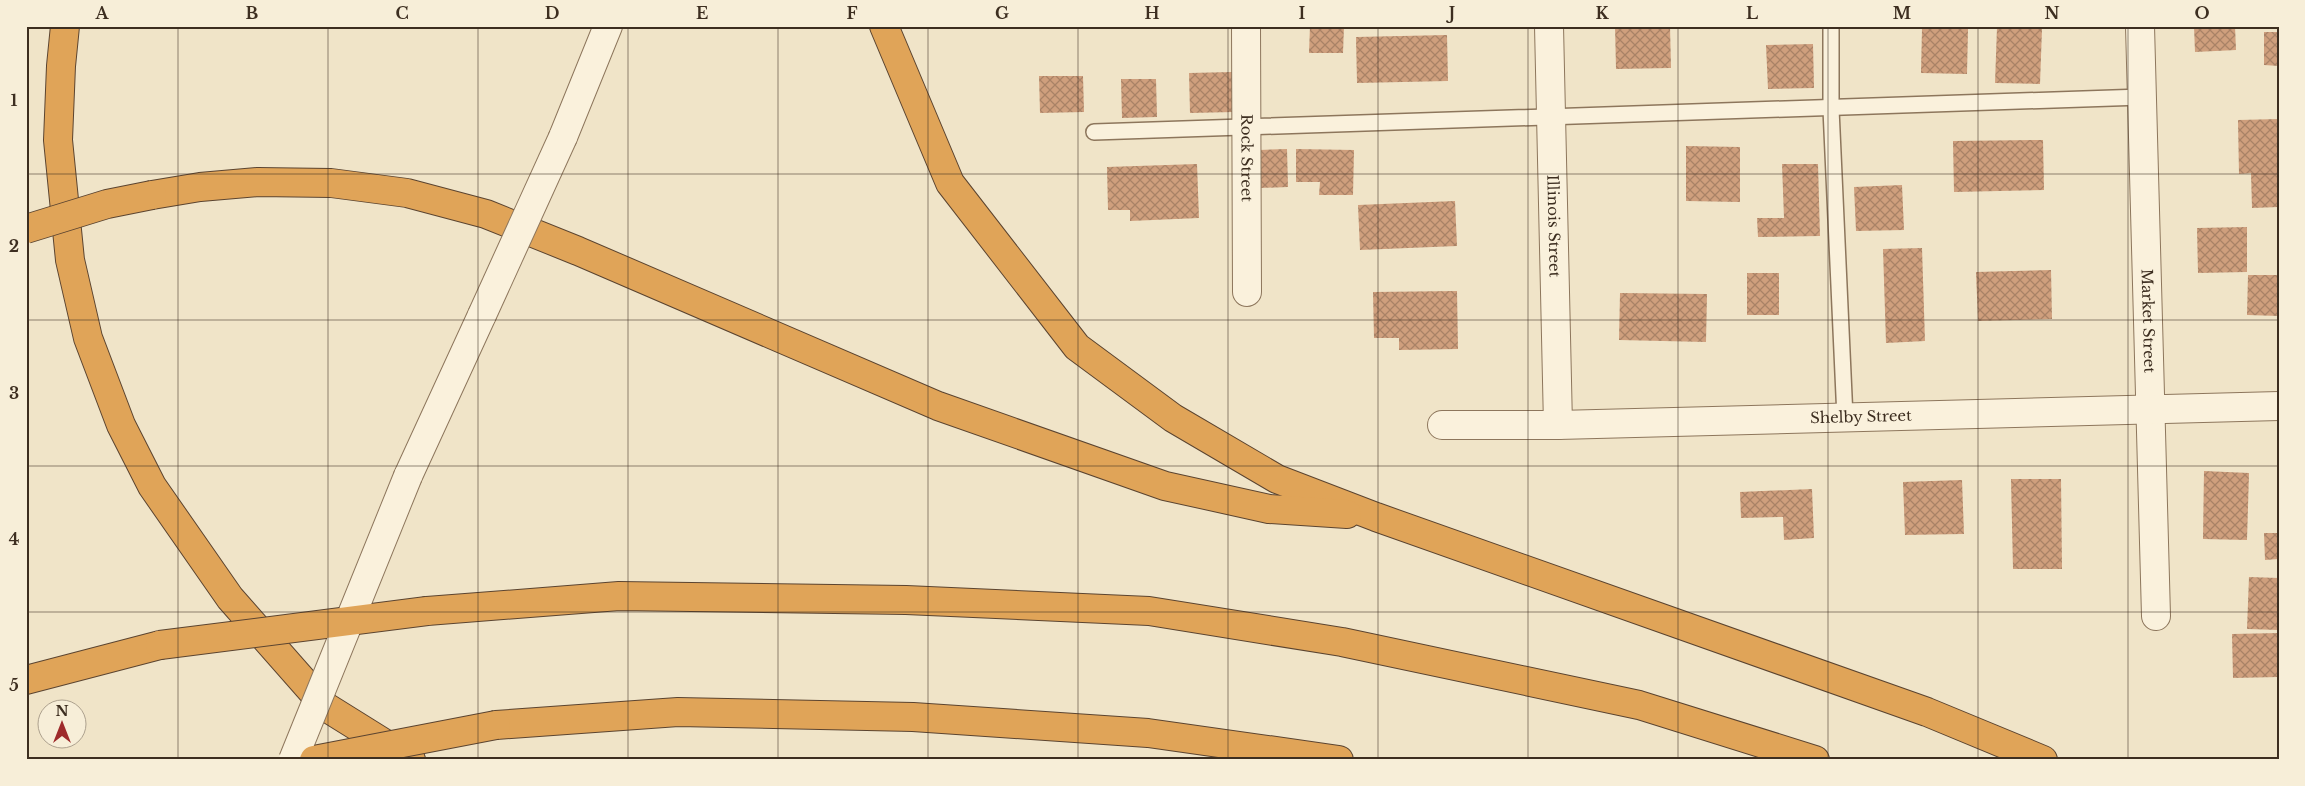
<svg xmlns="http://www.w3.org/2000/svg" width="2305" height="786" font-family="'Libre Baskerville',serif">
<defs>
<pattern id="building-cross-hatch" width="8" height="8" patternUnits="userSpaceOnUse" patternTransform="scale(1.25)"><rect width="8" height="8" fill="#cf9f7d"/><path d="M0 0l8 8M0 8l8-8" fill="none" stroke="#a98266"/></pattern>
</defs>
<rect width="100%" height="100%" fill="#f0e4c8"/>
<!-- building -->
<g fill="url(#building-cross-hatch)">
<path d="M1310,26H1344L1343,53H1309Z"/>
<path d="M1615,26H1670L1671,68L1616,69Z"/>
<path d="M2194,26H2235L2236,50L2195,52Z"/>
<path d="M1997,27L2042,29L2040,84L1995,83Z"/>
<path d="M1922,28L1968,29L1967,74L1921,73Z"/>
<path d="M2264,32H2279V66L2264,65Z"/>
<path d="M1447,35L1448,81L1357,83L1356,37Z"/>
<path d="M1813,44L1814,88L1768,89L1766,45Z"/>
<path d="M1232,72L1234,112L1190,113L1189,73Z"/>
<path d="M1039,76H1083L1084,112L1040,113Z"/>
<path d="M1121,79H1156L1157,117L1122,118Z"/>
<path d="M2279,119V207L2252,208L2251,173L2239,174L2238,120Z"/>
<path d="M2043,140L2044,190L1954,192L1953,141Z"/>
<path d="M1686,146L1740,147V202L1686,201Z"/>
<path d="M1287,149L1288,187L1260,188L1259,150Z"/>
<path d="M1296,149L1354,150L1353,195H1319L1320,182H1296Z"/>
<path d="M1197,164L1199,218L1130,221V210H1108L1107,167Z"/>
<path d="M1782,164H1818L1820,236L1758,237L1757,218H1784Z"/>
<path d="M1902,185L1904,230L1856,231L1854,187Z"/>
<path d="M1455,201L1457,246L1360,250L1358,205Z"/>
<path d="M2247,227V272L2198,273L2197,228Z"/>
<path d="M1922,248L1925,341L1886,343L1883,249Z"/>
<path d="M2051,270L2052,319L1978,321L1976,272Z"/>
<rect x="1747" y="273" width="32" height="42"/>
<path d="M2248,275H2279V316L2247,315Z"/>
<path d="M1457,291L1458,349L1399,350V338H1374L1373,292Z"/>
<path d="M1620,293L1707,294L1706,342L1619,340Z"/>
<path d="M2204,471L2249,473L2247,540L2203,539Z"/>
<path d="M2011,479H2061L2062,569H2013Z"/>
<path d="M1962,480L1964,534L1905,535L1903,482Z"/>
<path d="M1812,489L1814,538L1784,540L1783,517L1741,518L1740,492Z"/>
<path d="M2264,533H2279V559L2265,560Z"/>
<path d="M2249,577L2279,578V630L2247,629Z"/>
<path d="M2279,633V677L2233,678L2232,634Z"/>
</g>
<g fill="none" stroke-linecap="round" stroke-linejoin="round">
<defs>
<g id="service">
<path d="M1831,26V109L1845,418"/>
<path d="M1094,132L2142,97"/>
</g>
<g id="minor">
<path id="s1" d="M1246,26L1247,292"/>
<path id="s2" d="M1549,26L1558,425"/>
<path id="s3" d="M2140,26L2156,616"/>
<path id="s4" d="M1442,425H1558L2279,406"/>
</g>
<g id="tertiary">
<path d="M563,137L608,26"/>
<path d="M408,476L482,315"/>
</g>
<g id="motorway">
<path d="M65,26L61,66L58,140L70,260L88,338L121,425L152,486L230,598L326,707L411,760"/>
<path d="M884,26L950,183L1077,347L1173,418L1277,479L1376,517L1927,712L2043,760"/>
<path d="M152,195L200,187L258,182L331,183L407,193L486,214L578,251L938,406L1165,486L1269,509L1347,514"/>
<path d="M427,611L619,596L906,600L1149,611L1342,642L1639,705L1815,760"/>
<path d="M26,680L160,645"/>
<path d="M496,725L678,712L913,717L1148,733L1339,760"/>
</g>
</defs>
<!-- service casing -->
<use href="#service" stroke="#8d765c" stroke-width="18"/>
<!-- minor casing -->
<use href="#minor" stroke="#8d765c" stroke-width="30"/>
<!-- tertiary casing -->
<use href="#tertiary" stroke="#8d765c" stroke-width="30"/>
<!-- motorway casing -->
<use href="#motorway" stroke="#5b4430" stroke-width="30"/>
<!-- service -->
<use href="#service" stroke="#faf1dc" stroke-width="15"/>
<!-- minor -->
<use href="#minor" stroke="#faf1dc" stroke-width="28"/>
<!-- tertiary -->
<use href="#tertiary" stroke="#faf1dc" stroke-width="28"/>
<!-- motorway -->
<use href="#motorway" stroke="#e0a458" stroke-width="28"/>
<defs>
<g id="tertiary-bridge">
<path d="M482,315L563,137"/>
<path d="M293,760L408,476"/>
</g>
<g id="motorway-bridge">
<path d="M26,229L107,204L152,195"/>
<path d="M160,645L427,611"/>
<path d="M314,760L496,725"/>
</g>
</defs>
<!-- tertiary-bridge casing -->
<use href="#tertiary-bridge" stroke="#8d765c" stroke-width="30" stroke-linecap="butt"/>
<!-- motorway-bridge casing -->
<use href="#motorway-bridge" stroke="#5b4430" stroke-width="30" stroke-linecap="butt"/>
<!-- tertiary-bridge -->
<use href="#tertiary-bridge" stroke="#faf1dc" stroke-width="28"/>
<!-- motorway-bridge -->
<use href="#motorway-bridge" stroke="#e0a458" stroke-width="28"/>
</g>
<!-- grid -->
<path fill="none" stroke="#3d2e20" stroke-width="1" stroke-opacity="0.55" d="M178,26V760M328,26V760M478,26V760M628,26V760M778,26V760M928,26V760M1078,26V760M1228,26V760M1378,26V760M1528,26V760M1678,26V760M1828,26V760M1978,26V760M2128,26V760M26,174H2279M26,320H2279M26,466H2279M26,612H2279"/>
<g text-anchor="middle" stroke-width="4" stroke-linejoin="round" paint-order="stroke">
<!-- street labels -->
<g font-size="15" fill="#3d2e20" stroke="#f7eed8">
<text dy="5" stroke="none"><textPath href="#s1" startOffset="132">Rock Street</textPath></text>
<text dy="5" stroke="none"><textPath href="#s2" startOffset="200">Illinois Street</textPath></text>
<text dy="5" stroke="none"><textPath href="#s3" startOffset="295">Market Street</textPath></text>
<text dy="5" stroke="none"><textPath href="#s4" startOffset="419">Shelby Street</textPath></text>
</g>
</g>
<!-- border -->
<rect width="2305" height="786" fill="none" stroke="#f7eed8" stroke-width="55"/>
<!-- north arrow -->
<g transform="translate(62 724)"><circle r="24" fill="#f7eed8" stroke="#ada18e"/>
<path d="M0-4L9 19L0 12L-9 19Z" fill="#9e2a2b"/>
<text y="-8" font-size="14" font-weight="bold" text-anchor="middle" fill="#3d2e20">N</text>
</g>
<rect x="28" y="28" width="2250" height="730" fill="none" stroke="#3d2e20" stroke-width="2"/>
<g font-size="16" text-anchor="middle" font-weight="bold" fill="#3d2e20">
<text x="102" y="19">A</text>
<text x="252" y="19">B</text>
<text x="402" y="19">C</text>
<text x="552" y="19">D</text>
<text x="702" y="19">E</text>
<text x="852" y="19">F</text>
<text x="1002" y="19">G</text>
<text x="1152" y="19">H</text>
<text x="1302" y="19">I</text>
<text x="1452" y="19">J</text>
<text x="1602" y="19">K</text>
<text x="1752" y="19">L</text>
<text x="1902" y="19">M</text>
<text x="2052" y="19">N</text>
<text x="2202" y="19">O</text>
<text x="14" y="106">1</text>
<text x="14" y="252">2</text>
<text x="14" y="399">3</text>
<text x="14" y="545">4</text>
<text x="14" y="691">5</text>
</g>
</svg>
